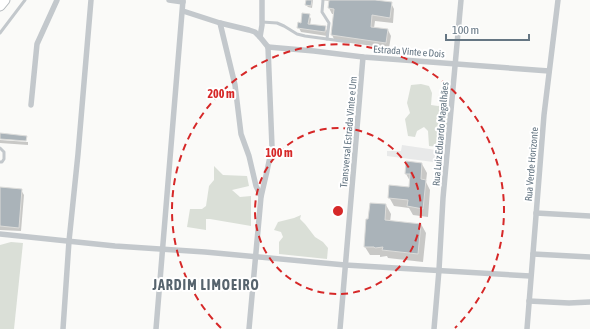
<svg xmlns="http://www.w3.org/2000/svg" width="590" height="329" font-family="'Asap Condensed',sans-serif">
<rect width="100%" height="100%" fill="#fafaf8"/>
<!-- built -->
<path fill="#e8e9e9" d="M402,145L443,151L441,163L387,156V151H401Z"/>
<!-- green -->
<g fill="#dadfd7">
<path d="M421,84L429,86L432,93L431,105L438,106L444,105C445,106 447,108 447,110C450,119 444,139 441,147L429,146L428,131L424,127L417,131L415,137L408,136L405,119L410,113L407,103L411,85Z"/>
<path d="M214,166L223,175L247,176L249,186L232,190L240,197L251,196V226L210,219H206V230L187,227L190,209H202L206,206L209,186L214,180Z"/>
<path d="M301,215L300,219L305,224L315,237L323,242L328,248L327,259L279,254V242L283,237L281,232L274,230L278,222L294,218Z"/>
<path d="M11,242L23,243L14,329H0V245Z"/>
</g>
<!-- shadow -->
<g fill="#0003">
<path d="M307,0H313L312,8L308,7L306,5Z"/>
<path d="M320,0H376V1L391,3L394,9L393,23L375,21L374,28L388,30L391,36L389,48L335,41L332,35L335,14H332L329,8L330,1Z"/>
<path d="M309,15L311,19L310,25L325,27L327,31V36L301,32L299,28Z"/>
<path d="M0,140L28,142V145L0,143Z"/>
<path d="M422,164L427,173L426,182L430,190L428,217L413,215L409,208L394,206L389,197L410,188V181L406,174Z"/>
<path d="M0,188L21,190L24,195L21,231L0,230Z"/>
<path d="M386,205L391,214L390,222L421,224L426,233L423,262L388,258L387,256L380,257V255H370L365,247L369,220Z"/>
</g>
<!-- building -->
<g fill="#aab3b9" stroke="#dcdcda">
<path d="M306,0H312L311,6L305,5Z"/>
<path d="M329,0H375L392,2L390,18L372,15L371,27L388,29L386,43L331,35L334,9L328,8Z"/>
<path d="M302,13L310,14L308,24L326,26L325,32L297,28L298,22L301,23Z"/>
<path d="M0,133L27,136L26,141L0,139Z"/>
<path d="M406,161L422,163L421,179L426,180L423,209L407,206L408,200L388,198L389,185L409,187L410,174H405Z"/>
<path d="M0,187L22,189L19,228L0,226Z"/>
<path d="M370,203L386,204L385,220L421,224L418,254L382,250L383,247L375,248L374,247H364L366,219H368Z"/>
</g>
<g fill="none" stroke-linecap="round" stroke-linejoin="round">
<defs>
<path id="trunk" d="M0,6L5,0"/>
</defs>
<!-- trunk casing -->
<use href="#trunk" stroke="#b4b9bd" stroke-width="11"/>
<!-- service -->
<g stroke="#c3c8cc" stroke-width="3">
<path d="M323,0L322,12L329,23L327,39"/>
<path d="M262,22L277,23L284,26L297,34L305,36L349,42"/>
<path d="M0,33L25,0"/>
<path d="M0,148L4,152V159L2,162H0"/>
</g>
<!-- minor -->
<g stroke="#c3c8cc" stroke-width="5.5">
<path d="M169,0L183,2"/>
<path d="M183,11L220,23L249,30L255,32L260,37L268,47"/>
<path d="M220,23L235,85L241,134L249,156L256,186L261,196"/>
<path d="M260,37L262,25V0"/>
<path d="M268,47L314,51L363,57L549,71"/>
<path d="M31,105L37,44L57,0"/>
<path d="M536,213L590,216"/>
<path d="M0,234L115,246L205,252L345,265L530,276"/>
<path d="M533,254L590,257"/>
<path d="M529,301L569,303L590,302"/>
<path d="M63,329L69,241L78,154L91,0"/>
<path d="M156,329L183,0"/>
<path d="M249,329L261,197L267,171L272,147L268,47"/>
<path d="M340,329L363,57"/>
<path d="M434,329L439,270L443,198L461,0"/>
<path d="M527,329L544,115L558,0"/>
</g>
<!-- trunk -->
<use href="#trunk" stroke="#fff" stroke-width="9"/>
</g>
<!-- distance rings -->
<g fill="none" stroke="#d62828" stroke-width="2" stroke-dasharray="7 5">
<circle cx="338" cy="211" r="83"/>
<path d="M221 328A166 166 0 1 1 455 328"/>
</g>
<g text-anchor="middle" stroke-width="4" stroke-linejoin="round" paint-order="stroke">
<!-- street labels -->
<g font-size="10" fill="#657683" stroke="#fff">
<text transform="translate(409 51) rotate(4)" y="4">Estrada Vinte e Dois</text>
<text transform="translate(348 132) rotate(-85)" y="4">Transversal Estrada Vinte e Um</text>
<text transform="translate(440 134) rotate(-85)" y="4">Rua Luiz Eduardo Magalhães</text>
<text transform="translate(531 164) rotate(-85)" y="4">Rua Verde Horizonte</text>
</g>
<!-- district labels -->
<g font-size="14" font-weight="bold" letter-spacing="1" fill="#57646e" stroke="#fff">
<text x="206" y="290">JARDIM LIMOEIRO</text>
</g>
</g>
<circle cx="338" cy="211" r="6" fill="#d62828" stroke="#fff" stroke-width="2"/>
<g font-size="12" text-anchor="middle" font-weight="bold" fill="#d62828" stroke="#fff" stroke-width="4" stroke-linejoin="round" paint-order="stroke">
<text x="221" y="98">200 m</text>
<text x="279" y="157">100 m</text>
</g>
<!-- scale -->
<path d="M446 34v6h83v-6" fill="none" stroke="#657683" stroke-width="2"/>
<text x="452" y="34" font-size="12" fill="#657683" stroke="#ffffff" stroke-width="3" paint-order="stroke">100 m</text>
</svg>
